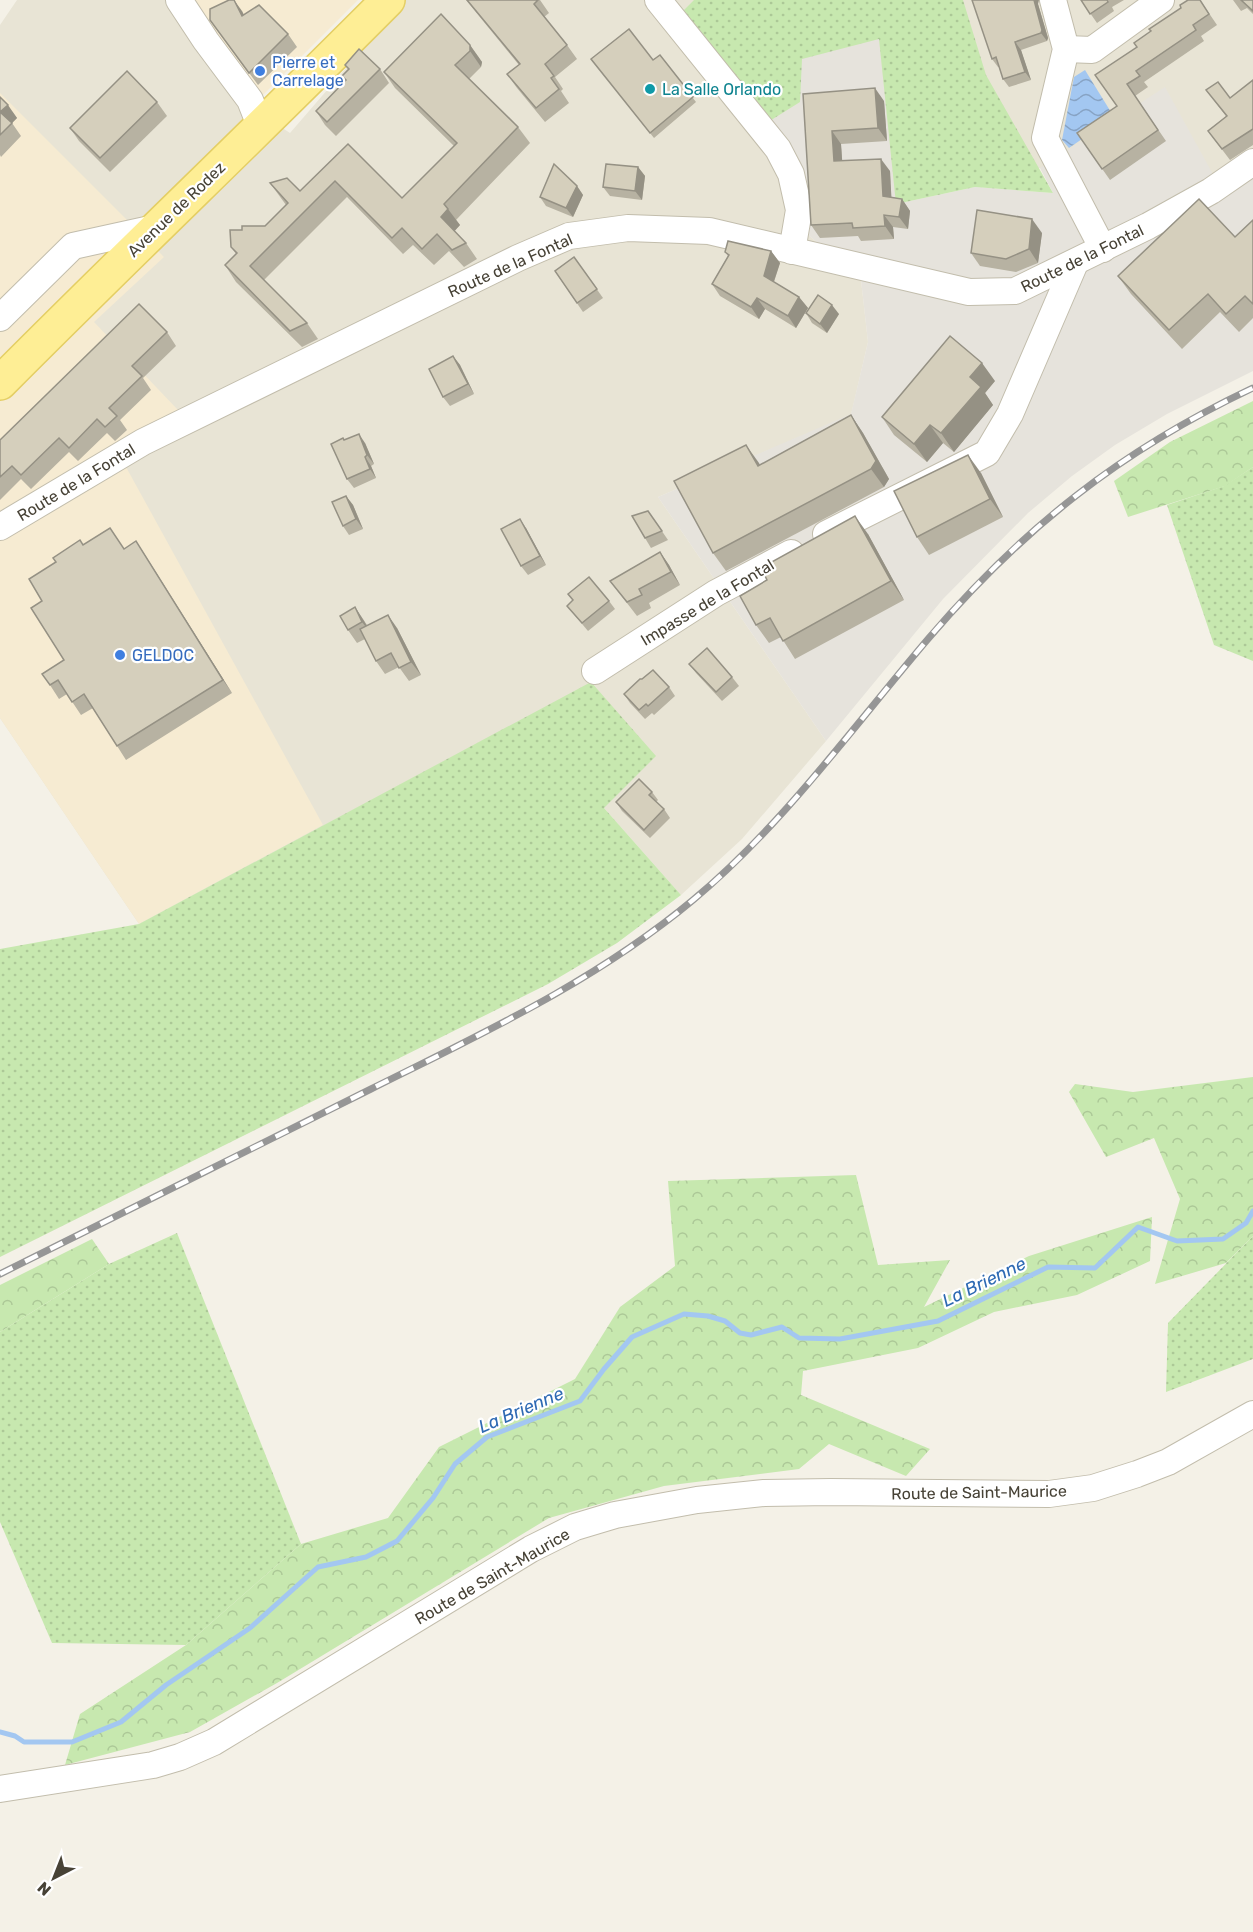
<svg xmlns="http://www.w3.org/2000/svg" width="1253" height="1932" font-family="Rubik,sans-serif">
<defs>
<pattern id="grass-dots" width="8" height="8" patternUnits="userSpaceOnUse" patternTransform="scale(1.5)"><rect width="8" height="8" fill="#c7e8af"/><path d="M2 2h.1M6 6h.1" fill="none" stroke="#acc897" stroke-width="1.8" stroke-linecap="round"/></pattern>
<pattern id="forest-crowns" width="20" height="18" patternUnits="userSpaceOnUse" patternTransform="scale(1.5)"><rect width="20" height="18" fill="#c7e8af"/><path d="M2 6a3 3 0 1 1 6 0M12 15a3 3 0 1 1 6 0" fill="none" stroke="#acc897"/></pattern>
<pattern id="water-waves" width="16" height="10" patternUnits="userSpaceOnUse" patternTransform="scale(1.5)"><rect width="16" height="10" fill="#a3c7f1"/><path d="M0 5q4-4 8 0t8 0" fill="none" stroke="#87a3c4"/></pattern>
</defs>
<rect width="100%" height="100%" fill="#f4f1e7"/>
<!-- residential -->
<path fill="#e8e4d5" d="M17,0H183L250,107L290,133L405,0H1253V156L1214,176L1040,168L792,221L861,280L868,342L851,415L658,497L826,741L742,839L681,895L604,808L591,683L139,924L0,718V25Z"/>
<!-- commercial -->
<g fill="#f6ebd2">
<path d="M183,0H358L251,107Z"/>
<path d="M0,93L164,257L94,322L178,410L115,447L323,825L139,924L0,718Z"/>
</g>
<!-- industrial -->
<path fill="#e6e3dc" d="M879,39L896,204L975,187L1053,193L1040,168L1165,87L1214,176L1253,156V371L1167,414L1115,445L1072,476L1028,513L943,599L826,741L658,497L851,414L868,342L861,280L792,221L768,122L800,102L801,59Z"/>
<!-- grass -->
<g fill="url(#grass-dots)">
<path d="M694,0H963L986,75L1053,193L975,187L896,204L879,39L802,59L800,102L768,122L680,14Z"/>
<path d="M1253,467V661L1214,645L1167,505L1224,486Z"/>
<path d="M591,682L656,756L604,808L681,895L617,943L548,984L0,1257V949L139,924Z"/>
<path d="M177,1233L301,1544L186,1645L52,1643L0,1522V1332L109,1264Z"/>
<path d="M1253,1236V1359L1166,1392L1168,1323Z"/>
</g>
<!-- forest -->
<g fill="url(#forest-crowns)">
<path d="M1253,401V467L1225,486L1128,517L1114,481L1170,442Z"/>
<path d="M1253,1077V1236L1226,1263L1155,1284L1180,1199L1154,1138L1106,1157L1069,1092L1075,1084L1133,1092Z"/>
<path d="M856,1175L878,1265L950,1260L924,1307L1029,1256L1152,1217L1150,1261L1077,1295L994,1312L918,1348L803,1371L801,1395L930,1449L906,1476L829,1444L799,1469L664,1486L549,1518L277,1683L190,1732L65,1765L80,1714L186,1645L301,1544L388,1518L439,1447L575,1379L620,1307L675,1266L668,1181Z"/>
<path d="M92,1239L109,1264L0,1332V1285Z"/>
</g>
<!-- water -->
<path fill="url(#water-waves)" d="M1085,70L1114,117L1069,148L1062,140L1074,77Z"/>
<g fill="none" stroke-linecap="round" stroke-linejoin="round">
<!-- stream -->
<path stroke="#a3c7f1" stroke-width="5" d="M0,1732L15,1736L24,1742H72L121,1722L166,1685L250,1628L318,1567L366,1557L397,1541L433,1498L455,1464L487,1437L580,1401L604,1369L632,1337L684,1314L708,1316L725,1321L740,1333L751,1335L782,1327L799,1338L840,1339L938,1321L1048,1267L1095,1268L1138,1227L1177,1241L1223,1239L1246,1223L1253,1211"/>
<defs>
<g id="minor">
<path d="M179,0L206,41L250,100L261,128"/>
<path d="M658,0L778,149L791,174L799,210L792,251"/>
<path d="M1053,0L1066,49L1045,138L1103,249"/>
<path d="M1066,49L1092,50L1161,0"/>
<path d="M0,318L73,246L155,228"/>
<path d="M0,527L143,442L518,258L569,236L628,228L709,231L969,292L1015,291L1148,226L1211,191L1253,162"/>
<path d="M826,534L987,453L1010,414L1075,263"/>
<path d="M595,671L716,593L791,553"/>
<path d="M0,1789L153,1765L180,1757L214,1742L531,1549L575,1527L615,1515L697,1500L764,1493L831,1492L1049,1494L1093,1488L1137,1474L1168,1462L1253,1414"/>
</g>
<path id="major" d="M0,383C128,254 260,129 388,0"/>
</defs>
<!-- minor casing -->
<use href="#minor" stroke="#c2bdac" stroke-width="28"/>
<!-- major casing -->
<use href="#major" stroke="#e4ce64" stroke-width="36"/>
<!-- minor -->
<use href="#minor" stroke="#fff" stroke-width="26"/>
<!-- major -->
<use href="#major" stroke="#feee95" stroke-width="33"/>
<defs>
<path id="rail" d="M0,1274C124,1212 247,1151 371,1089C483,1033 596,981 693,900C783,825 853,727 928,639C1023,528 1120,451 1253,388"/>
</defs>
<!-- rail casing -->
<use href="#rail" stroke="#969696" stroke-width="7"/>
<!-- rail -->
<use href="#rail" stroke="#fff" stroke-width="4.5" stroke-dasharray="14" stroke-linecap="butt"/>
</g>
<!-- wall -->
<g fill="#b7b2a2">
<path d="M466,0H540L549,13L544,17L567,45L577,59L555,77L563,89L561,91L569,103L545,122L517,88L507,74L519,65Z"/>
<path d="M1081,0H1124L1112,7L1114,11L1097,23Z"/>
<path d="M1200,0L1217,25L1201,36L1204,41L1144,82L1148,87L1135,96L1166,141L1110,180L1077,133L1117,106L1137,47Z"/>
<path d="M1233,0H1253V14L1247,8L1241,11Z"/>
<path d="M1038,4L1048,38L1047,41L1021,50L1031,80L1009,87L1003,79L999,67H998L992,59Z"/>
<path d="M242,11L243,15L288,34L297,47L258,85L210,20Z"/>
<path d="M470,45L482,62L481,67L469,79L518,127L530,143L456,220L460,225L454,231L466,243L477,259L464,267L449,251L434,265L413,245L403,254L347,197L264,280L307,323L318,339L302,347L236,282L225,265L236,254L231,247L242,230L265,226L286,205L270,183L300,191L348,144L402,198L454,146L395,88L384,72Z"/>
<path d="M660,55L696,102L654,138L595,64L653,60Z"/>
<path d="M345,65L380,69L389,83L336,136L325,125L316,111L345,81L342,76L348,69Z"/>
<path d="M1253,80V145L1230,160L1208,131L1226,116L1206,90L1230,98Z"/>
<path d="M803,94L884,101L887,141L841,144L842,160L890,171L891,197L902,199L910,211L908,229L893,227L894,239L861,241L858,236L820,238L811,225Z"/>
<path d="M0,97L17,118L12,123L21,136L1,157L0,155Z"/>
<path d="M157,102L167,116L110,172L79,141L70,128Z"/>
<path d="M638,167L645,176L642,200L610,196L603,187Z"/>
<path d="M577,186L583,195L573,217L546,206L540,197Z"/>
<path d="M1253,220V318L1239,332L1220,312L1182,349L1131,294L1118,276L1235,237Z"/>
<path d="M1042,233L1038,263L1016,272L980,266L971,253Z"/>
<path d="M771,251L780,263L774,282L799,297L808,308L796,328L765,309L759,319L720,296L712,284L728,256L725,252Z"/>
<path d="M574,257L603,298L583,312L555,271Z"/>
<path d="M806,313L839,314L827,333L812,323Z"/>
<path d="M167,332L176,346L143,378L151,390L120,420L127,430L115,441L107,433L78,461L69,452L31,489L21,479L0,500V440Z"/>
<path d="M453,356L460,365L474,394L450,406L443,397Z"/>
<path d="M995,381L985,393L993,405L954,452L943,443L927,462L894,435L882,417Z"/>
<path d="M851,415L863,433L889,479L884,487L726,571L713,553L760,465Z"/>
<path d="M344,440L365,443L374,464L371,466L376,478L354,488L347,479Z"/>
<path d="M981,473L1003,517L929,555L917,537Z"/>
<path d="M346,496L353,505L363,529L349,535L343,526Z"/>
<path d="M648,511L668,540L651,548L645,538Z"/>
<path d="M526,528L546,565L528,575L521,566Z"/>
<path d="M868,534L904,600L795,659L781,637L769,643L756,625Z"/>
<path d="M124,549L145,555L232,693L126,760L93,708L81,715L67,694L59,699L50,685L64,660L42,601Z"/>
<path d="M660,552L669,565L680,585L649,603L651,608L637,616L610,581Z"/>
<path d="M609,601L615,609L588,631L567,606Z"/>
<path d="M355,607L367,625L397,628L421,675L409,681L399,667L385,674L376,661L365,639L357,643L348,630Z"/>
<path d="M689,664L732,677L739,686L722,701L696,673Z"/>
<path d="M669,687L675,696L654,715L652,713L645,719L630,703L624,694Z"/>
<path d="M652,792L658,800L656,802L664,809L670,818L650,838L622,811L616,802Z"/>
</g>
<!-- shaded-wall -->
<g fill="#959184">
<path d="M234,0L242,11L251,29L242,16Z"/>
<path d="M1034,0H1039L1038,4L1048,38L1047,41L1041,33Z"/>
<path d="M1015,42L1021,50L1031,80L1025,72Z"/>
<path d="M470,45L482,62L481,67L470,51Z"/>
<path d="M875,88L884,101L887,141L878,128Z"/>
<path d="M8,105L17,118L10,125L0,112Z"/>
<path d="M832,131L841,144L843,173L834,161Z"/>
<path d="M881,159L890,171L892,208L883,196Z"/>
<path d="M638,167L645,176L642,200L635,191Z"/>
<path d="M577,186L583,195L573,217L566,208Z"/>
<path d="M902,199L910,211L908,229L899,217Z"/>
<path d="M448,209L460,225L452,234L441,217Z"/>
<path d="M884,215L893,227L894,239L885,226Z"/>
<path d="M1032,219L1042,233L1038,263L1029,249Z"/>
<path d="M771,251L780,263L772,287L764,276Z"/>
<path d="M799,297L808,308L796,328L788,316Z"/>
<path d="M757,298L765,309L759,319L751,307Z"/>
<path d="M832,305L839,314L827,333L820,324Z"/>
<path d="M453,356L460,365L474,394L468,384Z"/>
<path d="M982,363L995,381L985,393L993,405L954,452L941,433L970,377Z"/>
<path d="M851,415L863,433L889,479L884,487L871,469Z"/>
<path d="M930,425L943,443L927,462L914,444Z"/>
<path d="M359,434L365,443L374,464L367,455Z"/>
<path d="M746,445L759,463L770,484L758,466Z"/>
<path d="M968,455L981,473L1003,517L990,499Z"/>
<path d="M365,457L371,466L376,478L370,469Z"/>
<path d="M346,496L353,505L363,529L356,519Z"/>
<path d="M855,516L868,534L904,600L891,581Z"/>
<path d="M520,519L526,528L546,565L540,556Z"/>
<path d="M136,541L145,555L232,693L223,680Z"/>
<path d="M660,552L669,565L680,585L671,572Z"/>
<path d="M355,607L364,621L372,635L362,622Z"/>
<path d="M388,615L397,628L421,675L411,662Z"/>
</g>
<!-- building -->
<g fill="#d5cfbc" stroke="#959184" stroke-width="1.5">
<path d="M229,0H234L242,16L259,5L288,34L249,73L210,20V9Z"/>
<path d="M467,0H538L534,4L567,45L545,64L554,76L551,78L559,89L536,108L507,74L520,64Z"/>
<path d="M972,0H1034L1042,30L1041,33L1015,42L1025,72L1003,79L996,57L992,59Z"/>
<path d="M1081,0H1107L1108,2L1090,14Z"/>
<path d="M1188,0H1200L1209,14L1193,25L1196,30L1136,71L1140,76L1127,84L1158,130L1102,169L1077,133L1117,106L1095,75L1137,47L1134,43L1151,31L1149,29L1181,8L1180,5Z"/>
<path d="M1241,0H1253V11Z"/>
<path d="M441,14L470,45V51L455,65L518,127L444,204L448,209L441,217L466,243L452,250L437,234L422,249L402,228L392,238L335,181L250,266L307,323L290,331L225,265L237,253L231,247L230,230H242V226H265L288,203L270,183L287,178L300,191L348,144L402,198L457,143L384,72Z"/>
<path d="M629,29L653,60L660,55L693,97L650,133L591,59Z"/>
<path d="M359,49L380,69L327,122L316,111L346,80L342,76L349,69L345,65Z"/>
<path d="M127,71L157,102L100,158L70,128Z"/>
<path d="M1253,80V129L1222,149L1208,131L1227,116L1206,90L1218,82L1230,98Z"/>
<path d="M875,88L878,128L832,131L834,161L881,159L883,196L902,199L899,217L884,215L885,226L853,228L852,223L811,225L803,94Z"/>
<path d="M0,97L8,105L0,112L12,123L0,135Z"/>
<path d="M554,164L577,186L566,208L540,197Z"/>
<path d="M606,164L638,167L635,191L603,187Z"/>
<path d="M1199,199L1235,237L1253,220V304L1245,296L1226,314L1208,294L1169,330L1118,276Z"/>
<path d="M977,210L1032,219L1029,249L1006,259L971,253Z"/>
<path d="M728,241L771,251L764,276L799,297L788,316L757,298L751,307L712,284L729,255L725,252Z"/>
<path d="M574,257L597,289L577,303L555,271Z"/>
<path d="M818,295L832,305L820,324L806,313Z"/>
<path d="M139,304L167,332L132,366L142,376L109,408L117,416L105,427L97,419L69,448L59,438L21,475L12,466L0,477V440Z"/>
<path d="M950,336L982,363L970,377L981,387L941,433L930,425L914,444L882,417Z"/>
<path d="M453,356L468,384L443,397L429,369Z"/>
<path d="M851,415L876,461L871,469L713,553L674,481L746,445L758,466Z"/>
<path d="M359,434L367,455L365,457L370,469L347,479L331,444L343,438L344,440Z"/>
<path d="M968,455L990,499L917,537L894,491Z"/>
<path d="M346,496L356,519L343,526L332,502Z"/>
<path d="M648,511L662,531L645,538L632,516Z"/>
<path d="M855,516L891,581L783,641L770,618L756,625L740,596L767,580L761,568Z"/>
<path d="M520,519L540,556L521,566L501,529Z"/>
<path d="M110,528L124,549L136,541L223,680L117,746L84,694L72,702L58,680L50,685L42,674L64,660L31,608L42,601L29,579L56,562L53,558L80,540L83,545Z"/>
<path d="M660,552L671,572L639,589L642,595L627,602L610,581Z"/>
<path d="M589,577L609,601L582,623L567,606L573,600L568,594Z"/>
<path d="M355,607L362,622L348,630L340,616Z"/>
<path d="M388,615L411,662L399,668L391,653L376,661L360,629Z"/>
<path d="M707,648L732,677L716,692L689,664Z"/>
<path d="M653,670L669,687L648,706L646,704L639,710L624,694L640,679H642Z"/>
<path d="M639,779L652,792L649,795L664,809L644,830L616,802Z"/>
</g>
<!-- markers -->
<g fill="#3f7fe0" stroke="#fff" stroke-width="2">
<circle cx="260" cy="71" r="6"/>
<circle cx="120" cy="655" r="6"/>
</g>
<circle fill="#0f9aa8" stroke="#fff" stroke-width="2" cx="650" cy="89" r="6"/>
<g text-anchor="middle" stroke-width="4.5" stroke-linejoin="round" paint-order="stroke">
<!-- shop labels -->
<g font-size="16" fill="#366cbe" stroke="#fff" text-anchor="start">
<text x="272" y="68">Pierre et<tspan x="272" dy="18">Carrelage</tspan></text>
<text x="132" y="661">GELDOC</text>
</g>
<!-- culture labels -->
<g font-size="16" fill="#0d838f" stroke="#fff" text-anchor="start">
<text x="662" y="95">La Salle Orlando</text>
</g>
<!-- street labels -->
<g font-size="16" fill="#474236" stroke="#fff">
<text transform="translate(176 209) rotate(-44)" y="6">Avenue de Rodez</text>
<text transform="translate(1082 258) rotate(-26)" y="6">Route de la Fontal</text>
<text transform="translate(510 265) rotate(-24)" y="6">Route de la Fontal</text>
<text transform="translate(76 482) rotate(-31)" y="6">Route de la Fontal</text>
<text transform="translate(707 602) rotate(-31)" y="6">Impasse de la Fontal</text>
<text transform="translate(979 1492) rotate(-1)" y="6">Route de Saint-Maurice</text>
<text transform="translate(492 1576) rotate(-30)" y="6">Route de Saint-Maurice</text>
</g>
<!-- water labels -->
<g font-size="18" font-style="italic" fill="#2e6ab3" stroke="#fff">
<text transform="translate(984 1282) rotate(-26)" y="6">La Brienne</text>
<text transform="translate(521 1410) rotate(-23)" y="6">La Brienne</text>
</g>
</g>
<!-- north arrow -->
<g transform="translate(54 1878) rotate(222)" stroke="#ffffff" stroke-width="4.5" paint-order="stroke">
<path d="M0-4.5L10 22L0 15L-10 22Z" fill="#474236"/>
<text y="-9" font-size="16" font-weight="bold" text-anchor="middle" fill="#474236">N</text>
</g>
</svg>
